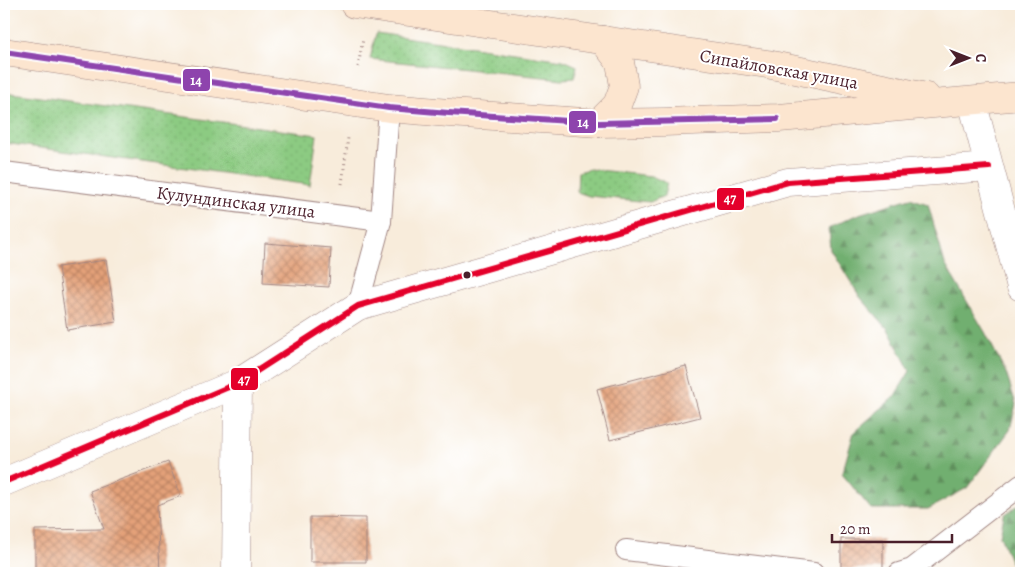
<svg xmlns="http://www.w3.org/2000/svg" width="1025" height="577" font-family="Alegreya,serif">
<defs>
<pattern id="grass-dots" width="8" height="8" patternUnits="userSpaceOnUse" patternTransform="scale(1.25)"><rect width="8" height="8" fill="#8ccb82"/><path d="M2 2h.1M6 6h.1" fill="none" stroke="#7aae70" stroke-width="1.8" stroke-linecap="round"/></pattern>
<pattern id="forest-firs" width="22" height="20" patternUnits="userSpaceOnUse" patternTransform="scale(1.25)"><rect width="22" height="20" fill="#71af70"/><path d="M5 1l3.5 6h-7zM16 11l3.5 6h-7z" fill="#5f8e5c"/></pattern>
<pattern id="building-cross-hatch" width="8" height="8" patternUnits="userSpaceOnUse" patternTransform="scale(1.25)"><rect width="8" height="8" fill="#e4a179"/><path d="M0 0l8 8M0 8l8-8" fill="none" stroke="#bb8363"/></pattern>
</defs>
<rect width="100%" height="100%" fill="#fff"/>
<filter id="ink" filterUnits="userSpaceOnUse"><feTurbulence type="fractalNoise" baseFrequency=".02" numOctaves="2"/><feDisplacementMap in="SourceGraphic" scale="10" xChannelSelector="R" yChannelSelector="G"/><feConvolveMatrix kernelMatrix="1 2 1 2 8 2 1 2 1" color-interpolation-filters="sRGB"/></filter>
<filter id="wash" filterUnits="userSpaceOnUse"><feTurbulence type="fractalNoise" baseFrequency=".0096" numOctaves="4" result="noise"/><feDisplacementMap in="SourceGraphic" scale="20" xChannelSelector="R" yChannelSelector="G"/><feGaussianBlur stdDeviation="1.12" result="paint"/><feColorMatrix in="noise" values="0 0 0 0 0 0 0 0 0 0 0 0 0 0 0 0 0 1.4 0 .05"/><feComposite in="paint" operator="in"/></filter>
<g filter="url(#wash)">
<rect width="100%" height="100%" fill="#f8ecdb"/>
<!-- grass -->
<g fill="url(#grass-dots)" stroke="#6b7556">
<path d="M376,33L563,60L577,66L574,78L562,79L370,59Z"/>
<path d="M4,92L317,135L310,185L4,143Z"/>
<path d="M590,169L651,176L667,183L664,196L650,202L589,196L577,192L578,172Z"/>
</g>
<!-- forest -->
<g fill="url(#forest-firs)" stroke="#5e674e">
<path d="M910,198L928,204L945,264L985,332L1006,373L1016,404L1010,430L967,488L928,509H871L842,474L854,432L894,397L910,371L888,329L860,297L831,250L829,228L856,215Z"/>
<path d="M1021,503V573H1015L1000,536L1004,515Z"/>
</g>
<g id="blocks">
<!-- building -->
<g fill="url(#building-cross-hatch)">
<path d="M265,243L331,248L329,287L263,283Z"/>
<path d="M106,260L116,322L67,330L58,267Z"/>
<path d="M686,366L700,417L610,440L597,389Z"/>
<path d="M168,462L181,496L157,505L160,573H35V530L104,529L90,491Z"/>
<path d="M310,517L366,518V562H310Z"/>
<rect x="841" y="539" width="42" height="30"/>
</g>
</g>
</g>
<g filter="url(#ink)">
<use href="#blocks" fill-opacity="0" stroke="#a18683" stroke-width="1"/>
<g fill="none" stroke-linecap="round" stroke-linejoin="round">
<defs>
<g id="service">
<path d="M4,172L381,221L358,306"/>
<path d="M381,221L389,108"/>
<path d="M626,550L814,573"/>
<path d="M899,573L912,569L1021,485"/>
</g>
<g id="minor">
<path d="M972,101L1021,287"/>
<path d="M4,482L238,383L358,306L788,182L989,167"/>
<path d="M236,573L238,383"/>
</g>
<g id="secondary">
<path d="M354,4L767,64L926,97"/>
<path d="M4,52L389,108L449,113L599,123L664,122L779,118L1021,96"/>
<path d="M599,123L617,105L624,86L620,62L603,40"/>
</g>
</defs>
<!-- service casing -->
<use href="#service" stroke="#a18683" stroke-width="22"/>
<!-- minor casing -->
<use href="#minor" stroke="#a18683" stroke-width="29"/>
<!-- secondary casing -->
<use href="#secondary" stroke="#a18683" stroke-width="29"/>
<!-- path -->
<g stroke="#a18683" stroke-width="3" stroke-dasharray="1 4" stroke-linecap="butt">
<path d="M358,67L363,39"/>
<path d="M342,184L348,138"/>
</g>
<!-- service -->
<use href="#service" stroke="#fff" stroke-width="20"/>
<!-- minor -->
<use href="#minor" stroke="#fff" stroke-width="28"/>
<!-- secondary -->
<use href="#secondary" stroke="#fce5cf" stroke-width="28"/>
<defs>
<path id="bus-1" d="M4,52L389,108L449,113L599,123L777,119"/>
<path id="bus-2" d="M4,482L238,383L358,306L788,182L989,167"/>
</defs>
<!-- bus-1 casing -->
<use href="#bus-1" stroke="#fff" stroke-width="10"/>
<!-- bus-2 casing -->
<use href="#bus-2" stroke="#fff" stroke-width="10"/>
<!-- bus-1 -->
<use href="#bus-1" stroke="#8e44ad" stroke-width="6"/>
<!-- bus-2 -->
<use href="#bus-2" stroke="#e4002b" stroke-width="6"/>
</g>
</g>
<!-- markers -->
<circle fill="#4a1f2b" stroke="#fff" stroke-width="2" cx="467" cy="275" r="4.5"/>
<g text-anchor="middle" stroke-width="4" stroke-linejoin="round" paint-order="stroke">
<!-- street labels -->
<g font-size="18" fill="#4a1f2b" stroke="#fff">
<text transform="translate(779 69) rotate(10)" y="6">Сипайловская улица</text>
<text transform="translate(236 202) rotate(7)" y="6">Кулундинская улица</text>
</g>
</g>
<g stroke="#fff" stroke-width="2">
<rect x="182" y="68" width="29" height="24" rx="5" fill="#8e44ad"/>
<rect x="568" y="110" width="29" height="24" rx="5" fill="#8e44ad"/>
<rect x="716" y="187" width="29" height="24" rx="5" fill="#e4002b"/>
<rect x="230" y="367" width="29" height="24" rx="5" fill="#e4002b"/>
</g>
<g font-size="14" text-anchor="middle" font-weight="bold" fill="#fff">
<text x="196" y="85">14</text>
<text x="583" y="127">14</text>
<text x="730" y="203">47</text>
<text x="244" y="384">47</text>
</g>
<!-- margin -->
<rect width="1025" height="577" fill="none" stroke="#fff" stroke-width="20"/>
<!-- north arrow -->
<g transform="translate(968 58) rotate(90)" stroke="#ffffff" stroke-width="4" paint-order="stroke">
<path d="M0-4L9 19L0 12L-9 19Z" fill="#4a1f2b"/>
<text y="-8" font-size="14" font-weight="bold" text-anchor="middle" fill="#4a1f2b">С</text>
</g>
<!-- scale -->
<path d="M832 534v8h120v-8" fill="none" stroke="#4a1f2b" stroke-width="2.5"/>
<text x="840" y="534" font-size="15" fill="#4a1f2b" stroke="#ffffff" stroke-width="4" paint-order="stroke">20 m</text>
</svg>
